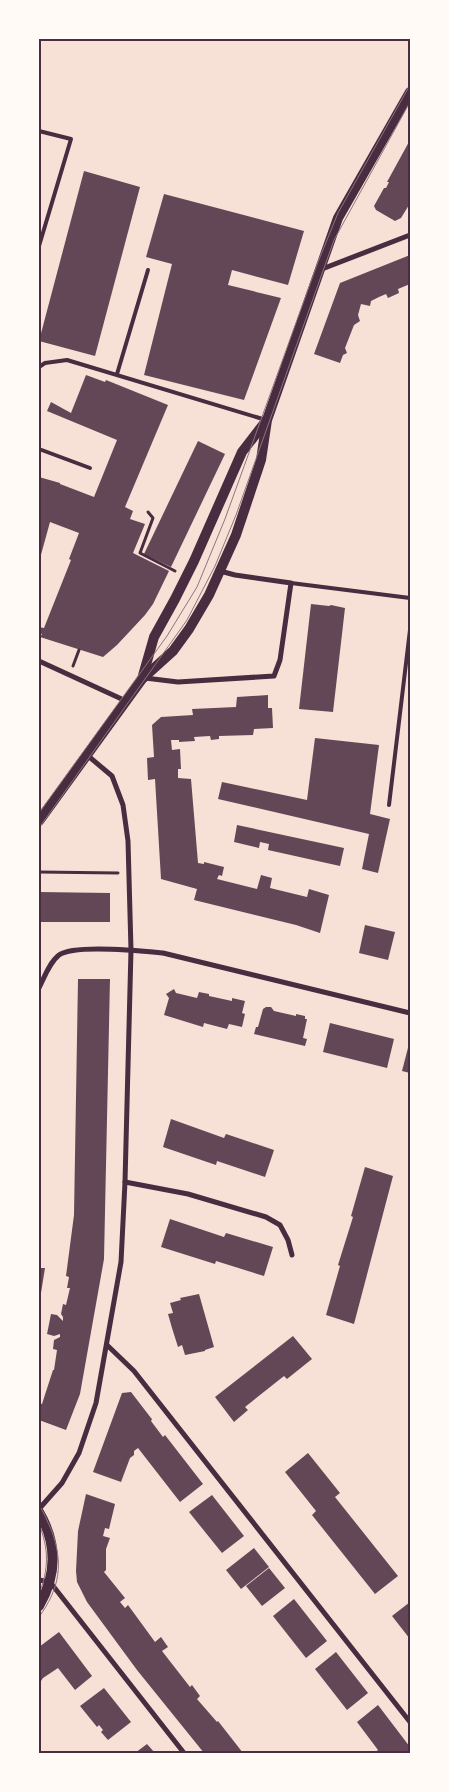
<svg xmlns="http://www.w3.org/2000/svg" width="449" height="1792" font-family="Inter,sans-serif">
<rect width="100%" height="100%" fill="#f7e1d7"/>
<!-- building -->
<g fill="#644757">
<path d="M410,140V198L408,202L409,205L401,218L395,221L376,210L374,206L384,188H386L389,182H387Z"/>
<path d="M84,171L140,187L95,356L39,341Z"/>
<path d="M164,194L304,231L288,285L232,270L228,285L281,298L244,400L144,375L172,264L146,257Z"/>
<path d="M410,255V284L398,289L399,293L388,298L386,294L379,297L371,301L370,306L361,304L358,315L360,321L354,325L345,348L347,353L343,355L340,363L314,354L340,283Z"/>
<path d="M86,375L105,382L106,380L168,405L125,507L133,511L130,519L145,524L133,553L169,571L153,604L145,615L117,645L103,657L40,637L42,634L39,633V627L44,628L71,560L69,559L79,533L50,522L39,562V477L60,483V484L94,497L117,440L47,411L51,402L71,413Z"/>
<path d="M198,441L225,454L171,567L144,554Z"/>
<path d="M311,604L329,606L331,605L345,608L333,712L299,709Z"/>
<path d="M268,695V708H272L273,728L254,729L253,735L219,736V739L211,740L210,736L194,737L195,741L179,742V740H171L172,750L180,749L181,769H178V778L191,779L198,863L204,864V862L224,867L222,876L219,875L217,879L257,889L261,875L272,878L270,888L307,897L309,889L329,895L320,933L296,925L194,900L197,889L161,879L155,779L148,780L147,758L154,757L152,725L161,717L193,715L192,709L236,707L237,697Z"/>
<path d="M315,738L379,745L370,814L390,819L378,873L362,869L369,834L218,799L222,782L307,800Z"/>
<path d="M237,825L344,848L340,866L268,850L269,844L260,842L259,848L234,842Z"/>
<path d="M39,892L110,893V922H39Z"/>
<path d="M365,925L395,932L388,960L359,953Z"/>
<path d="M78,979H110L104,1259L80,1394L66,1430L39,1420V1403L42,1404L53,1370H54L57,1350L53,1349L54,1340L60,1337V1334L54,1336L47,1334L51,1314L57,1315L63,1321V1317L61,1314L63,1304L66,1305L70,1288H67L69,1277L66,1276L74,1215Z"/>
<path d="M174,989L176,993L197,998L199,992L209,994V996L232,1001V998L245,1001L242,1013L245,1014L242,1027L229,1024L227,1029L204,1023L203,1027L164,1015L169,998L166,994Z"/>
<path d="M266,1007H271L274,1011L296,1016V1014L305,1016V1019H307L303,1038L307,1039L305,1046L254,1034L256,1027H258L263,1009Z"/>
<path d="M330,1023L394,1039L387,1068L323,1052Z"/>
<path d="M410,1040V1073L402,1071Z"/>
<path d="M171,1119L224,1138L226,1134L274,1150L265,1177L217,1161L216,1165L163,1147Z"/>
<path d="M365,1167L393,1176L354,1324L326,1315L340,1266L338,1265L353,1217L351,1216Z"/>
<path d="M170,1219L224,1237L226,1233L273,1247L264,1276L216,1261L215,1264L161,1247Z"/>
<path d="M39,1268H45L41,1293H39Z"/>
<path d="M199,1294L214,1347L205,1350V1351L185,1355L182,1345L178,1347L172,1328L168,1314L173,1313L170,1303L181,1300L180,1298Z"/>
<path d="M293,1336L312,1359L287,1379L284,1376L245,1407L248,1410L234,1422L215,1397Z"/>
<path d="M131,1392L151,1418L152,1419L151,1421L163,1437L165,1435L203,1484L180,1502L138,1448L134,1451V1455L130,1458L121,1482L93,1472L122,1393Z"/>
<path d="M308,1453L340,1493L335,1497L398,1576L375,1594L312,1515L316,1511L285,1472Z"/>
<path d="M86,1494L115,1504L109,1529L105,1528L103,1536L110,1538L106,1549V1570L104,1572L125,1598L120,1602L125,1608L128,1605L155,1642L161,1637L168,1647L162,1651L190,1687L192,1685L200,1696L197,1699L217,1722L218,1721L243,1753H204L137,1670L87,1602L77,1582L76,1571L78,1531Z"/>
<path d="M212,1495L244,1536L222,1553L189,1512Z"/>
<path d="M254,1548L269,1567L241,1589L226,1570Z"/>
<path d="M269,1568L285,1588L262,1606L246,1586Z"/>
<path d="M294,1599L327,1641L306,1658L273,1616Z"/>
<path d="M410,1602V1639L392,1616Z"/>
<path d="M59,1632L92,1676L75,1690L58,1668L43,1678L39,1684V1647Z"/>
<path d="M336,1652L368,1693L347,1710L315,1669Z"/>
<path d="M104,1688L131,1722L108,1740L101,1732L103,1730L99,1725L97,1727L80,1706Z"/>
<path d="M378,1705L410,1747V1753H374L378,1750L357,1722Z"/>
<path d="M147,1744L155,1753H135Z"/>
</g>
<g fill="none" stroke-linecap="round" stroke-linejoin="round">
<!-- path -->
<g stroke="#4a2c40" stroke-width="3">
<path d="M148,512L153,518L140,553L175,571"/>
<path d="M73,666L79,650"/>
<path d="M39,872L118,873"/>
</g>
<!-- service -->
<g stroke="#4a2c40" stroke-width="4">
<path d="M39,131L71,139L39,246"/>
<path d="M39,367L45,363L67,360L266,420"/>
<path d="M117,374L148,270"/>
<path d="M39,449L90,468"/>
<path d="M291,583L410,598"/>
<path d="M389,805L410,630"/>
</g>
<!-- minor -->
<g stroke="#4a2c40" stroke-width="5">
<path d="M322,269L410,235"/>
<path d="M39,661L126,701"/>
<path d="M145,678L178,682L274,676L280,660L291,583L235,575L220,571"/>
<path d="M39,988C44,978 49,963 59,955C74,944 143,951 163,953L410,1013"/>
<path d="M125,1182L188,1194L266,1217L280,1225L288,1240L292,1255"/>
<path d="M107,1345L134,1371L410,1722"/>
<path d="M39,1509L62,1483L79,1453L96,1403L121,1262L125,1182L131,950L128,841L123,805L112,776L87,755"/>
<path d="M39,1580L50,1582L184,1753"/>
</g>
<!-- secondary -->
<g stroke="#4a2c40" stroke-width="10">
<path d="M142,679L154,637L175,599L194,561L242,452L266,421"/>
<path d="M39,821L142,679L173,651L189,629L209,595L236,535L261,460L267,420L338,218L410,92"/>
<path d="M39,1512C57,1543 57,1575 39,1606"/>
</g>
<!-- tram -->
<g stroke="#8f747c" stroke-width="1">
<path d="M39,813L167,636L197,587L225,519L318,262L338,213L410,85"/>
<path d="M39,828L187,620L215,566L236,515L334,240L410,102"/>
<path d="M39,1505C44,1512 47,1521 51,1529C64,1563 60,1588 39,1617"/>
<path d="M39,1524C49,1549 49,1569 39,1594"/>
</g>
</g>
<!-- border -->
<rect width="449" height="1792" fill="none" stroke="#fffaf5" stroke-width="80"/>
<rect x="40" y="40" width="369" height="1712" fill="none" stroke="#4a2c40" stroke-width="2"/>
</svg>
